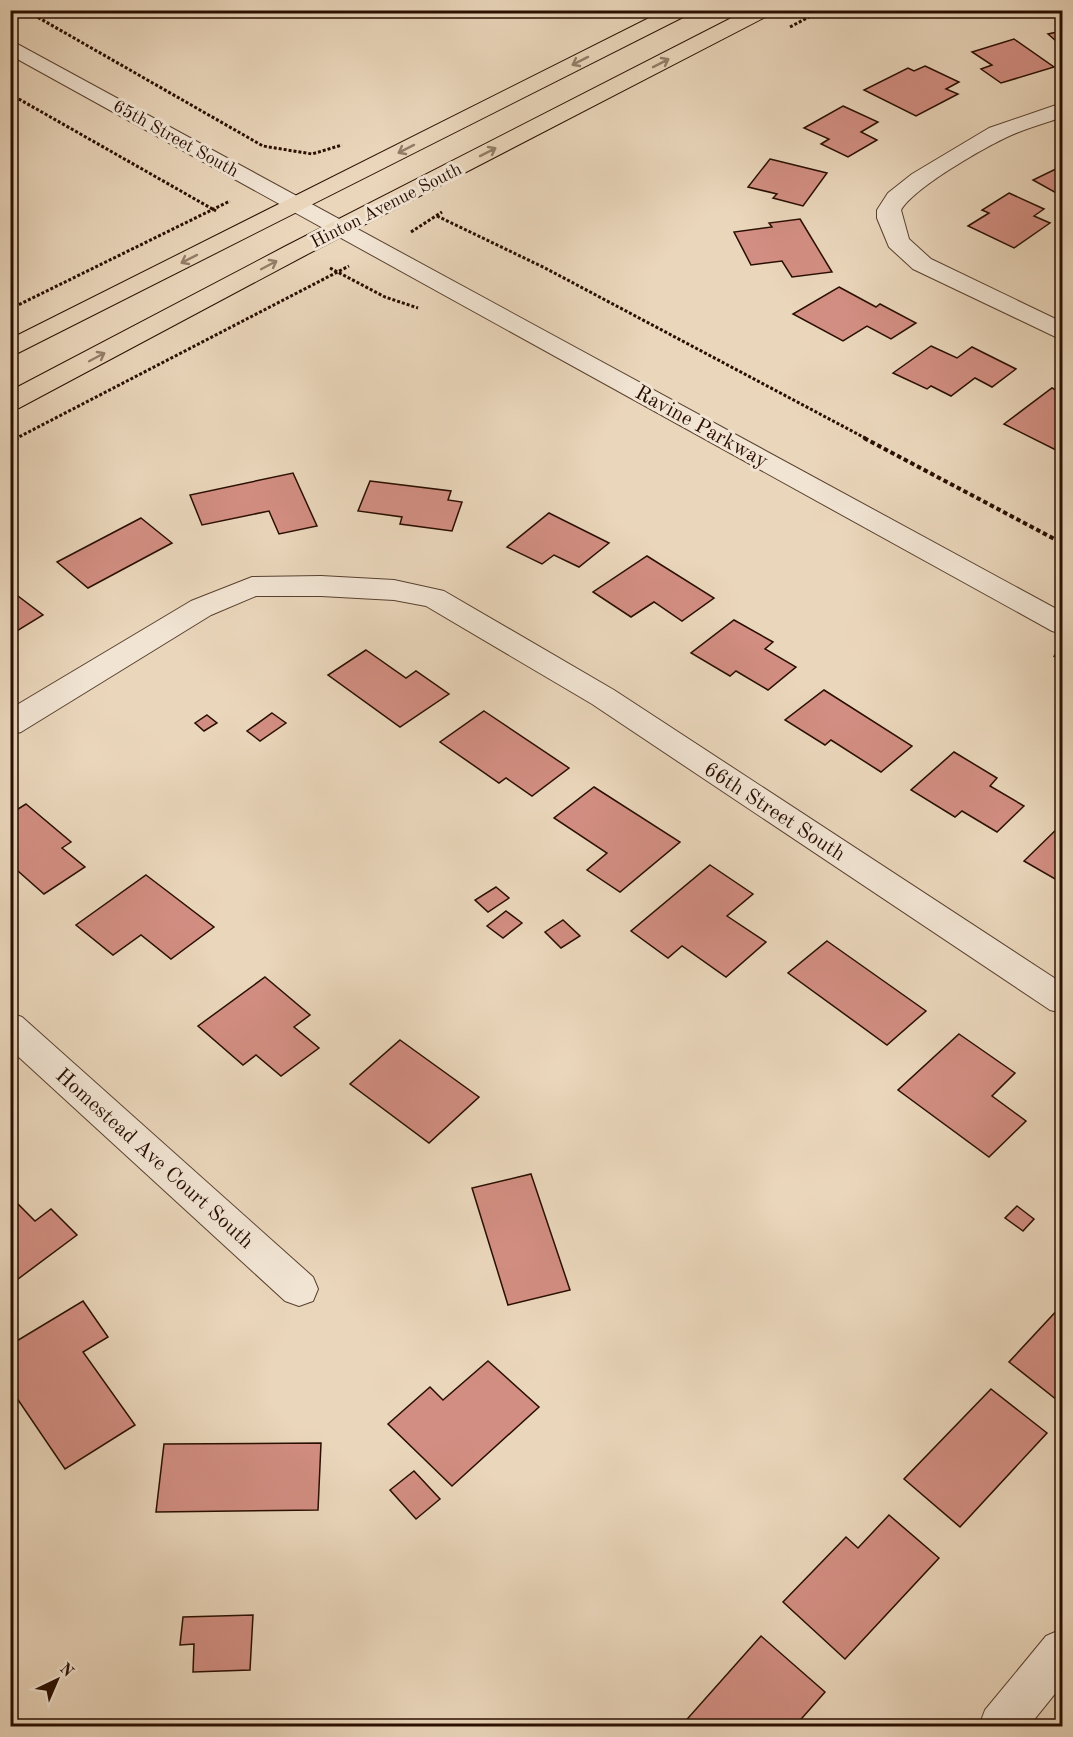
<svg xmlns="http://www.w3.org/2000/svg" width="1073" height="1737" font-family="'Old Standard TT',serif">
<rect width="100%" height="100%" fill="#ead6bb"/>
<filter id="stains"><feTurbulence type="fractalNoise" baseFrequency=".00333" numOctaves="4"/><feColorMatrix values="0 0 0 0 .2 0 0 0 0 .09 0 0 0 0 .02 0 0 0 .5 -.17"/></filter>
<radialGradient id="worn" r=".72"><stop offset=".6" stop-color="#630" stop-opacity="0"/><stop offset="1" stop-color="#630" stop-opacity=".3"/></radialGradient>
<!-- building -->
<g fill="#d28e82" stroke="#290e00" stroke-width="1.5">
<path d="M1062,31V46L1048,34Z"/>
<path d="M1014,39L1054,67L1001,83L981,69L992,65L972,52Z"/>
<path d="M925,66L959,82L946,89L958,94L916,116L864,90L908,68L914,71Z"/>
<path d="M843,106L878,122L861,132L877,140L848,157L821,144L829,139L804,128Z"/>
<path d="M770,159L827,173L803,206L773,198L777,194L748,187Z"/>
<path d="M1062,166V192L1058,194L1033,180Z"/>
<path d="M1009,193L1044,209L1034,216L1050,223L1014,248L968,226L989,213L982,210Z"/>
<path d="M800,219L832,272L792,277L782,261L751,265L734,232L772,227L769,223Z"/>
<path d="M839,287L876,307L880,304L916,323L891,339L867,326L843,341L793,314Z"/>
<path d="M931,346L957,358L972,347L1016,369L992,387L975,378L951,396L931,386L927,389L893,373Z"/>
<path d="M1052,388L1062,393V450L1060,452L1004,424Z"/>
<path d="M293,473L317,526L279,534L269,511L202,525L190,495Z"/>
<path d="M370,481L451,491L448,500L462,502L452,531L400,524L402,517L358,511Z"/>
<path d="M549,513L609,543L579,567L554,555L542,564L507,547Z"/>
<path d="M141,518L172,543L88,588L57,562Z"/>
<path d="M647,556L714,598L682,621L654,602L631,617L593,592Z"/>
<path d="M10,590L43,615L12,634L10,633Z"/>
<path d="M734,620L773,642L765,649L796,667L768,690L736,671L730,676L691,653Z"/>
<path d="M366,650L406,678L416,671L449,694L400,727L328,675Z"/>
<path d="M824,690L912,746L881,772L831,740L825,745L785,720Z"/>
<path d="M484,711L569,768L532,796L506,778L499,783L440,742Z"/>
<path d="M272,713L286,723L260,741L247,731Z"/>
<path d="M207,715L217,723L204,731L195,723Z"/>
<path d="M954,752L997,778L990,786L1024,806L997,832L962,811L955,817L911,790Z"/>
<path d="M594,787L680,842L620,892L587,870L607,853L554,818Z"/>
<path d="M26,804L71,842L62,848L85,867L44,894L10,864V814Z"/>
<path d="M1062,824V883L1024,861Z"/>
<path d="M710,865L753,894L727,916L766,942L726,977L682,946L668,958L631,931Z"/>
<path d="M146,875L214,927L171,959L141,935L113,955L76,925Z"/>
<path d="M496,887L509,898L488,912L475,900Z"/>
<path d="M506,911L522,923L503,938L487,926Z"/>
<path d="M563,920L580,936L561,948L545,932Z"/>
<path d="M827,941L926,1011L887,1045L788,973Z"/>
<path d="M265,977L310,1015L294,1027L319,1048L281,1076L256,1055L243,1065L198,1026Z"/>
<path d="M959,1034L1015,1073L992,1096L1026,1121L989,1157L898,1090Z"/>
<path d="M400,1040L479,1097L429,1143L350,1084Z"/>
<path d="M531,1174L570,1290L508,1305L472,1188Z"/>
<path d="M10,1196L35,1221L51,1209L77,1235L10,1285Z"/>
<path d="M1017,1206L1034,1219L1023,1231L1005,1218Z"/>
<path d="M83,1301L108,1337L83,1352L135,1425L65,1469L10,1388V1345Z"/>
<path d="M1062,1305V1404L1009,1362Z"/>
<path d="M488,1361L539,1407L452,1486L388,1424L430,1387L443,1400Z"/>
<path d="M991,1389L1047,1433L960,1527L904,1479Z"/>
<path d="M321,1443L318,1510L156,1512L164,1444Z"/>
<path d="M414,1471L440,1499L416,1519L390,1490Z"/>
<path d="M889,1515L939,1558L845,1659L783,1602L846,1537L858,1548Z"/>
<path d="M253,1615L250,1670L193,1672L194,1644L180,1645L183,1617Z"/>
<path d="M761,1636L825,1692L795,1726H681Z"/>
</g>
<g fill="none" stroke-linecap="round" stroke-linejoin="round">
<defs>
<g id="minor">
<path d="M10,40L1062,612V634L1052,631L10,55Z"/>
<path d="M1062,103V117C1044,124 1023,129 1005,138C980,150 914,188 901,210L909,239L931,259L1062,322V340L913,269L889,247L877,218V210L888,193L912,174L989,128Z"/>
<path d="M321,576L394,580L444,591L614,690L1062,983V1013L1050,1010L592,704L426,606L394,600L321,596H256L211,615L21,732L10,735V709L191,601L252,577Z"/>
<path d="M10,1013L22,1017L313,1277L318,1289L313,1301L299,1306L285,1301L10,1049Z"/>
<path d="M1062,1629V1685L1029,1726H979L985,1710L1046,1636Z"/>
</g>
<g id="major">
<path d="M665,10H692L689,14L10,357V339Z"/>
<path d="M747,10H774L771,14L304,256L19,408L10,410V391L286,246Z"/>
</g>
</defs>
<!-- minor casing -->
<use href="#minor" stroke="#59402f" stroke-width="2"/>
<!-- major casing -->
<use href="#major" stroke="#290e00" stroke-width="2"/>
<!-- path-far1 -->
<g stroke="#290e00" stroke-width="3" stroke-dasharray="3 2" stroke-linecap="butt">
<path d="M25,10L263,146L312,154L342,145"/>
<path d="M790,27L822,10"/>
<path d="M10,94L216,211"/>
<path d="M437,216L545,268L867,439"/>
<path d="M411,232L442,212"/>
<path d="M330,268L385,297L418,308"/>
<path d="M10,309L230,201"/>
<path d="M15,439L349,266"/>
</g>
<!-- path -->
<g stroke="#290e00" stroke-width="4" stroke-dasharray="4.5 3" stroke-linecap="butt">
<path d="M864,438L1062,543"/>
<path d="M10,442L18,438"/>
<path d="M1054,655L1062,659"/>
</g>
<!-- minor -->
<use href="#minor" fill="#f1e4d3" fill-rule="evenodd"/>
<!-- major -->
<use href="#major" fill="#ead6bb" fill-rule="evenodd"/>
</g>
<!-- one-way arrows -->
<defs><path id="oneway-shaft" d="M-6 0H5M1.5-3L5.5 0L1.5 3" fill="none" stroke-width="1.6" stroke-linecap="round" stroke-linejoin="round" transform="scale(1.5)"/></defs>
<g stroke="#937c67">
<use href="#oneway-shaft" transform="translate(580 61) rotate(153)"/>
<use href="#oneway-shaft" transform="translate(661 63) rotate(-27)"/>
<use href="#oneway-shaft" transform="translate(406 149) rotate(153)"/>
<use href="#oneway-shaft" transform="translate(488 152) rotate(-27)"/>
<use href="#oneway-shaft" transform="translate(189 259) rotate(153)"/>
<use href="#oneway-shaft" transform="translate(269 265) rotate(-28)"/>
<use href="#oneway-shaft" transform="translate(97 357) rotate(-28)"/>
</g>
<g text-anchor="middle" stroke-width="6" stroke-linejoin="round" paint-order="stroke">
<!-- far-street labels -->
<g font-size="18" fill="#290e00" stroke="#f1e4d3">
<text transform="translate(176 138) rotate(29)" y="6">65th Street South</text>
<text transform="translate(386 205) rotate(-27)" y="6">Hinton Avenue South</text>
</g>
<!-- street labels -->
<g font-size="21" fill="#290e00" stroke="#f1e4d3">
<text transform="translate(702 426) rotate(29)" y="7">Ravine Parkway</text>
<text transform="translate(775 811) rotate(33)" y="7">66th Street South</text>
<text transform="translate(155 1158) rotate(42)" y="7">Homestead Ave Court South</text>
</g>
</g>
<!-- margin -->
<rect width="1073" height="1737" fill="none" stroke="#ead6bb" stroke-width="36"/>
<rect x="12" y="12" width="1049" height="1713" fill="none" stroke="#290e00" stroke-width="3"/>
<rect x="18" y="18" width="1037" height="1701" fill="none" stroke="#290e00" stroke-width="1.5"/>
<!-- north arrow -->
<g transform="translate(57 1680) rotate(44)" stroke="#f1e4d3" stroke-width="4.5" paint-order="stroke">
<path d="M0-4.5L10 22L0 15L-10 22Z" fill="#290e00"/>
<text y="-9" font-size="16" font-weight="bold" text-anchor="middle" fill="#290e00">N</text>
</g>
<rect width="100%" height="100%" filter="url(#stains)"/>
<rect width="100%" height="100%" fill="url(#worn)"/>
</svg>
